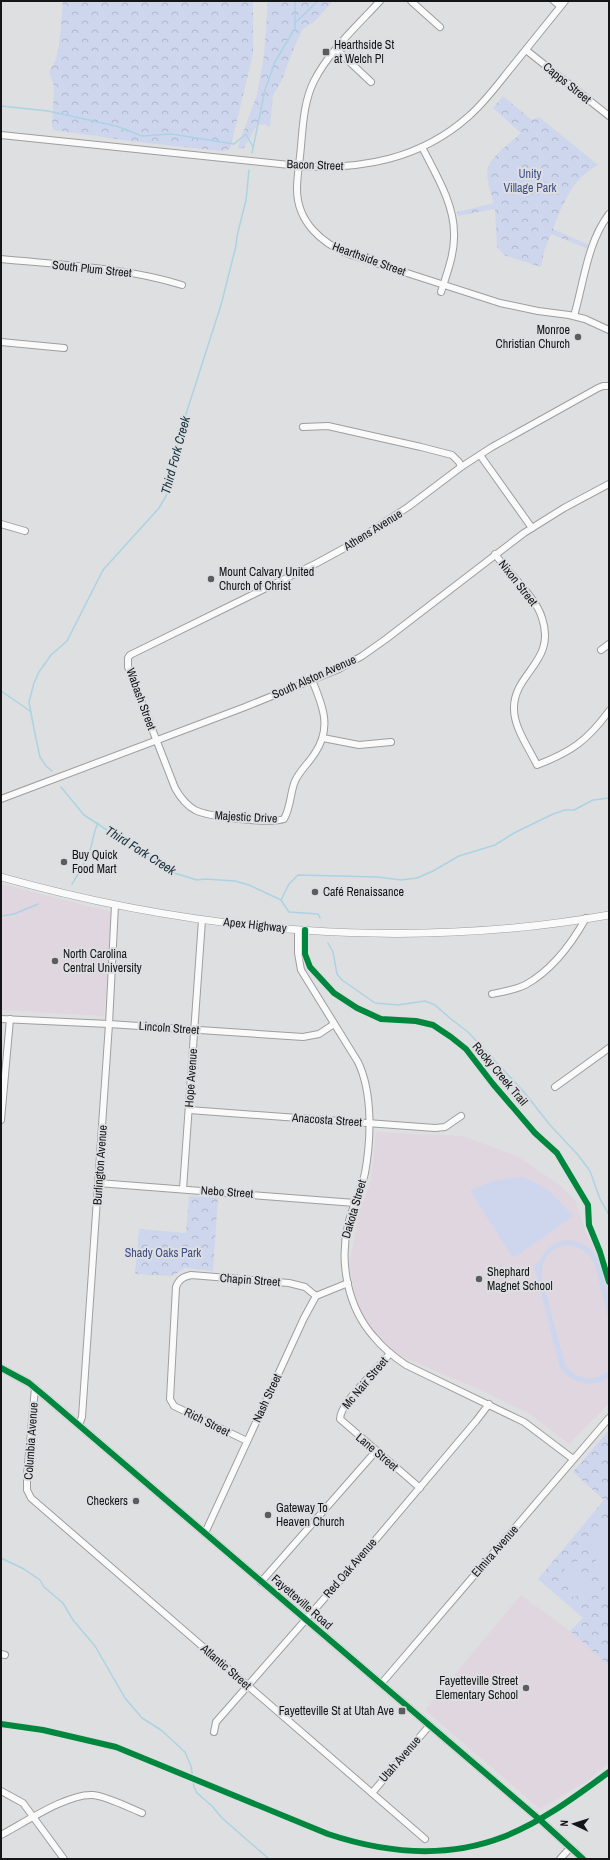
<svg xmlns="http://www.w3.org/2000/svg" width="610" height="1860" font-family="'Archivo Narrow',sans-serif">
<defs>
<pattern id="forest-crowns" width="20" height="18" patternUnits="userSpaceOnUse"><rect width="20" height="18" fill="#ced6ed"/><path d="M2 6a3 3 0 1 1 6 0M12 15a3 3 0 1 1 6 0" fill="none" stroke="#b0b7ca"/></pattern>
</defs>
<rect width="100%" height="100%" fill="#dedfe0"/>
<!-- education -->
<g fill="#e0d6df">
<path d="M1,884L112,912L104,1016L1,1010Z"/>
<path d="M376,1132L463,1136L517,1156L558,1184L575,1200L587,1235L600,1257L609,1291V1403L569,1444L530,1414L476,1388L399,1355L378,1337L363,1316L355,1293L349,1266L359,1214L371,1180Z"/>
<path d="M521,1595L570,1631L609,1666V1763L590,1779L540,1809L425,1710Z"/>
</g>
<!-- forest -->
<g fill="url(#forest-crowns)">
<path d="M63,1H253V54L230,149L221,151L138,142L54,130L52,126L54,86L49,72L56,59L59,45Z"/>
<path d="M268,1H333L315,21L303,29L293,50L281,82L273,95L270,127L264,124L257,125L244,148L239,149L238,146L257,95L264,55Z"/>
<path d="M503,96L532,120L539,117L598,165C573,178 563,203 553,229L589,245L588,249L551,234L544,251L541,267L504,255L497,247L495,209L458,216L457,212L494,203C491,194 484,174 489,165C495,153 511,143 521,133L493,108Z"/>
<path d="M189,1196L218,1198L213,1271L185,1268L172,1276L135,1274L139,1229L186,1233Z"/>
<path d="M609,1430V1666L570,1631L583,1618L538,1579L604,1500L573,1472Z"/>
</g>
<!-- pitch -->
<g fill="#ced6ed">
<path d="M514,168L530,181L525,189L508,176Z"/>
<path d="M507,177L524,190L518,198L501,186Z"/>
<path d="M522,1177C548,1186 555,1196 573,1216L515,1257L511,1255L470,1191C487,1181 503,1178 522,1177Z"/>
<path d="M566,1240C606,1240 609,1292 609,1322L595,1265C582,1233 538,1243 542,1278L565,1364C575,1380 595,1383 609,1370V1377C593,1389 571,1384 560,1368L534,1265C543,1262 542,1244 566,1240Z"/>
<path d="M609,1523V1589L605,1591L587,1530Z"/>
<path d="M582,1560L585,1568L566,1574L563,1565Z"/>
<path d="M585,1571L588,1580L569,1585L567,1577Z"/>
<path d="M589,1583L592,1591L573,1597L570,1588Z"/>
</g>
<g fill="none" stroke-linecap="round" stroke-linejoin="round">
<!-- stream -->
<g stroke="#acd3e3" stroke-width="1.5">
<path d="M295,23L318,1"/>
<path d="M1,106L48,111L116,126L142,136L171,134L234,144L246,134L253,147"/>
<path d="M252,153L265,90L275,62L295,28V1"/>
<path d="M1,691L30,711"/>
<path d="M52,771L46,766L40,757L34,729L29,702L34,683L39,672L51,655L67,641L103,570L159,508L166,496L174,469L178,439L221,305L236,246L237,236L246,200L249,170"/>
<path d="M61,787L84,815L171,872L197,880L205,879L235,881L249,885L281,900L289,912L318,914L320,918"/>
<path d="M72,884C79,873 87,861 91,847C93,839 94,831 98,823"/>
<path d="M281,900L289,884L298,875L378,877L401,880L417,878L433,871L459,856L495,845L514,833L553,814L565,810H574L593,800L609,798"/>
<path d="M1,916L14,914L38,904"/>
<path d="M328,943L333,952L337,974L342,980L375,1003L398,1005L425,1001L435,1005L451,1019L468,1032L524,1092L550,1125L578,1155L590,1171L600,1199L609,1215"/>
<path d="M1,1558L24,1569L40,1580L44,1587L63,1603L73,1620L95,1646L125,1698L142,1718L161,1730L185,1752L191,1766L194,1787L197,1793L212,1806L222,1818L269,1859"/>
</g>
<defs>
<g id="minor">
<path d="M380,1C357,26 330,50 314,81C304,101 303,124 301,146C300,160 297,175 297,189C297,222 322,244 351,255L500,303L538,311L569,315L585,319L609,330"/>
<path d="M411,1L440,27"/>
<path d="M554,1L560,6"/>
<path d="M336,49L371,82"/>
<path d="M526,50L609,116"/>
<path d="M1,135L299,166C362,170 421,159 469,116C485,102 498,84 511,68C529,46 547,23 565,1"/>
<path d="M422,147C435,173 454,203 454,233C455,253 447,273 441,292"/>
<path d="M1,259C61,265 124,267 182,285"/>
<path d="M574,316C584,282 587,243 609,214"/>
<path d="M1,342L64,348"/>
<path d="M303,427L328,426L421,447L452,455L459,462L461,467"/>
<path d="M480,455L532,528"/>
<path d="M1,524L25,531"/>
<path d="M495,554C508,573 536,597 542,618C557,662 513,673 514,709C514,728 529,748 537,765C571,752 587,741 609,711"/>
<path d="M601,650L609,644"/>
<path d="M312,680C323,706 332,728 315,753C309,763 300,770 295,781C290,793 291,807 284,819C270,824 209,817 195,810C186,805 180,797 175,788L128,667V658L130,655L317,563L350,545L408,507L461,467L492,447L598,388L603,386H609"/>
<path d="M323,738L359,745L391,742"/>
<path d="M1,799L245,707L339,669L362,656L386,639L524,533L564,508L609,484"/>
<path d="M298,930V953L301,970L358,1062C373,1093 371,1140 365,1173C361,1191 352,1207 348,1225C339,1263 348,1308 374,1337C383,1348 394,1357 406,1365L524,1422L573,1459"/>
<path d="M492,994C502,992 515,990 525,985C551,971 572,943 586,918"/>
<path d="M1,1019L109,1024L303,1037L319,1034L334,1024"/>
<path d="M555,1087L609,1048"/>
<path d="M189,1110L435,1128L445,1127L461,1116"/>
<path d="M1,1120L10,1019"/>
<path d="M98,1183L355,1203"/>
<path d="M183,1189L202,920"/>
<path d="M390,1353C379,1369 340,1402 340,1419L420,1488"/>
<path d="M35,1388L27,1475V1490L31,1498L425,1839"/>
<path d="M79,1425L82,1417L109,1024L115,905"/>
<path d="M247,1441L174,1406L170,1399L176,1287C179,1279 183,1277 191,1275L289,1283L305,1287L316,1296"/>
<path d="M205,1533L304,1318L316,1296L348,1283"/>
<path d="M261,1582L376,1451"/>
<path d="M1,1654L5,1655"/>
<path d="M381,1684L609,1418"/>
<path d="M214,1732L216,1722L372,1544L476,1421L489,1404"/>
<path d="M1,1791L23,1803L64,1859"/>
<path d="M372,1793L429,1726"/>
<path d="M1,1835C24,1823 68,1793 93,1795C109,1797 127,1807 142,1813"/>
<path d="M560,1859L570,1848"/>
</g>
<g id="major">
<path d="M1,877C196,932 408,951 609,915"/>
<path d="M1,1368L29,1383L47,1398L539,1819L583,1859"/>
</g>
</defs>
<!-- minor casing -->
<use href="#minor" stroke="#9e9e9f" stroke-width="8"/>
<!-- major casing -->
<use href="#major" stroke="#9e9e9f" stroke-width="8"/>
<!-- minor -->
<use href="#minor" stroke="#fafafa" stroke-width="6"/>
<!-- major -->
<use href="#major" stroke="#fafafa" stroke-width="7"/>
<defs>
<g id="cycleway">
<path d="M305,930V954L310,967L334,993L357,1008L381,1019L416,1021L433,1025L451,1037L466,1049L493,1084L535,1133L557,1153L588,1205L589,1225L600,1252L609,1282"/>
<path d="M1,1368L29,1383L47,1398L539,1819L583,1859"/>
<path d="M1,1724L43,1730L116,1747L328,1834C385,1853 446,1859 503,1837C542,1822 576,1796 609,1772"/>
</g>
</defs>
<!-- cycleway casing -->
<use href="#cycleway" stroke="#dddee1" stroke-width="8"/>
<!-- cycleway -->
<use href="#cycleway" stroke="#00873e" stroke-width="6"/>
</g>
<!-- markers -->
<g fill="#5b5c5d" stroke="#dddee1" stroke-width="1.5">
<rect x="322" y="48" width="8" height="8" rx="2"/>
<circle cx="578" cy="337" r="4"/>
<circle cx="211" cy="579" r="4"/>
<circle cx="64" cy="862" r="4"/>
<circle cx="315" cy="892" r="4"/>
<circle cx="55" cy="961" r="4"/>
<circle cx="479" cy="1279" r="4"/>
<circle cx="136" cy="1501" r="4"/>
<circle cx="268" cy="1515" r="4"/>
<circle cx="526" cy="1688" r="4"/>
<rect x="398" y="1707" width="8" height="8" rx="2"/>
</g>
<g text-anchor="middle" stroke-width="4" stroke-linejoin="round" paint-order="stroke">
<!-- poi labels -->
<g font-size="12" fill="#141516" stroke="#dddee1" text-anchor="start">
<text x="334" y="49">Hearthside St<tspan x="334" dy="14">at Welch Pl</tspan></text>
<text x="570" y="334" text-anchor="end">Monroe<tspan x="570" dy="14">Christian Church</tspan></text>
<text x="219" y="576">Mount Calvary United<tspan x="219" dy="14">Church of Christ</tspan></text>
<text x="72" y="859">Buy Quick<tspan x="72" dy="14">Food Mart</tspan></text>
<text x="323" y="896">Café Renaissance</text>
<text x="63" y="958">North Carolina<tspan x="63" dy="14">Central University</tspan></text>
<text x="487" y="1276">Shephard<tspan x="487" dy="14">Magnet School</tspan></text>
<text x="128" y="1505" text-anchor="end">Checkers</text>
<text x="276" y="1512">Gateway To<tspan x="276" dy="14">Heaven Church</tspan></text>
<text x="518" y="1685" text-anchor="end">Fayetteville Street<tspan x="518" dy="14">Elementary School</tspan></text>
<text x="394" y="1715" text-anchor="end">Fayetteville St at Utah Ave</text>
</g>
<!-- street labels -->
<g font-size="12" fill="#141516" stroke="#dddee1">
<text transform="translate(567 83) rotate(39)" y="4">Capps Street</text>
<text transform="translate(315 165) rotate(2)" y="4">Bacon Street</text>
<text transform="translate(369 259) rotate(20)" y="4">Hearthside Street</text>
<text transform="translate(92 269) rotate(6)" y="4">South Plum Street</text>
<text transform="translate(373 530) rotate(-32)" y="4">Athens Avenue</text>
<text transform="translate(518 583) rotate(52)" y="4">Nixon Street</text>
<text transform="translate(314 677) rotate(-24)" y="4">South Alston Avenue</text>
<text transform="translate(141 699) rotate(70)" y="4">Wabash Street</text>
<text transform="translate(246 817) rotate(3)" y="4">Majestic Drive</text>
<text transform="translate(255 925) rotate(6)" y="4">Apex Highway</text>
<text transform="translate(169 1028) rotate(4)" y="4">Lincoln Street</text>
<text transform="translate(500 1074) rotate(50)" y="4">Rocky Creek Trail</text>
<text transform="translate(191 1078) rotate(-86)" y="4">Hope Avenue</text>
<text transform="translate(327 1120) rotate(4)" y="4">Anacosta Street</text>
<text transform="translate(100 1165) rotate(-86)" y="4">Burlington Avenue</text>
<text transform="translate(227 1192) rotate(4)" y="4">Nebo Street</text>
<text transform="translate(354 1209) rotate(-74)" y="4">Dakota Street</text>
<text transform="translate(250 1280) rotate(4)" y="4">Chapin Street</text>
<text transform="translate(365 1383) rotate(-50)" y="4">Mc Nair Street</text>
<text transform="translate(267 1398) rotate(-65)" y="4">Nash Street</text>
<text transform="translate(207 1422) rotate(26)" y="4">Rich Street</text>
<text transform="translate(31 1441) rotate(-86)" y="4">Columbia Avenue</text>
<text transform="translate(377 1452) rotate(40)" y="4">Lane Street</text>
<text transform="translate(495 1551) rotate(-49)" y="4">Elmira Avenue</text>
<text transform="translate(350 1568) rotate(-49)" y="4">Red Oak Avenue</text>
<text transform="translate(302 1602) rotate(41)" y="4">Fayetteville Road</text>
<text transform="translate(226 1667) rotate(41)" y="4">Atlantic Street</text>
<text transform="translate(400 1759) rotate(-49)" y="4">Utah Avenue</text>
</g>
<!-- park labels -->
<g font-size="12" fill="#3e4f87" stroke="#dddee1">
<text x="530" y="178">Unity<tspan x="530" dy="14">Village Park</tspan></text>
<text x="163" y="1257">Shady Oaks Park</text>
</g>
<!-- water labels -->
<g font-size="13" font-style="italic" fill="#132f39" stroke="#dddee1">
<text transform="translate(175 455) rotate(-75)" y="5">Third Fork Creek</text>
<text transform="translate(141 850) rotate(32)" y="5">Third Fork Creek</text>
</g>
</g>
<!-- border -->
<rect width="610" height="1860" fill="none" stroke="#141516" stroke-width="4"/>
<!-- north arrow -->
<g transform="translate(574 1824) rotate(274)" stroke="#dddee1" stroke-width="3" paint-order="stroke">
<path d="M0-3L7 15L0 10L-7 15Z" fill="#141516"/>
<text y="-6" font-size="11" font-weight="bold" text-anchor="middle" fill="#141516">N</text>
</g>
</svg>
